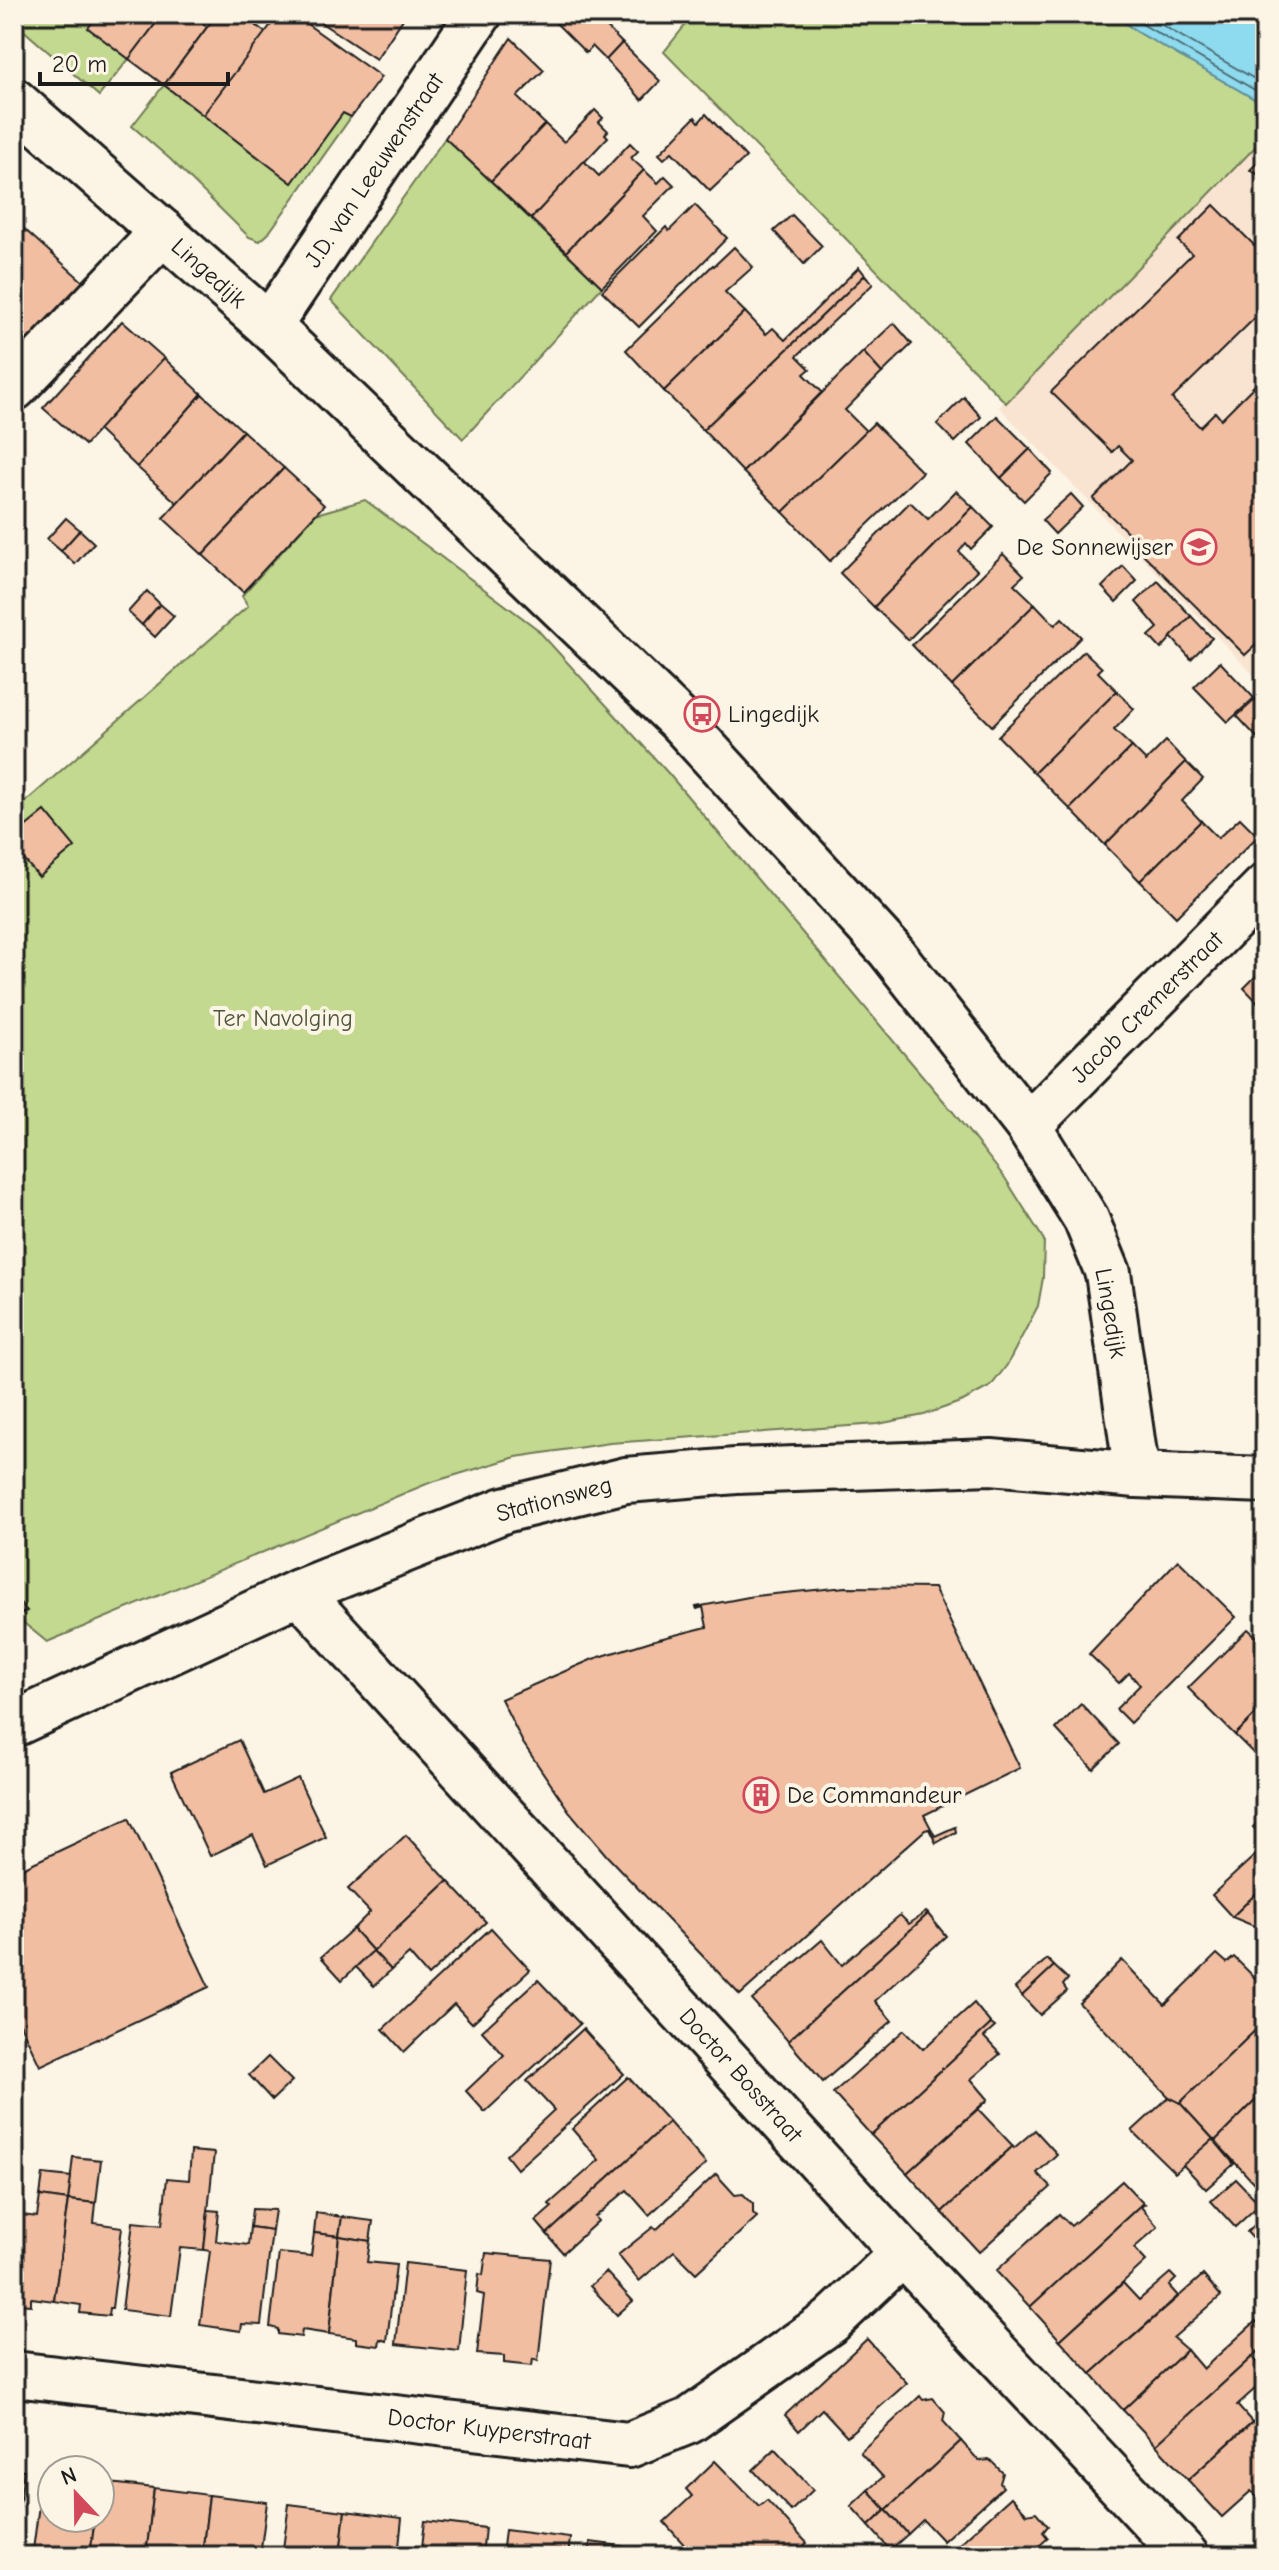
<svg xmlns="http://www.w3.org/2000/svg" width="1279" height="2570" font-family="'Comic Neue',sans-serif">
<rect width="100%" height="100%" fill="#fcf5e5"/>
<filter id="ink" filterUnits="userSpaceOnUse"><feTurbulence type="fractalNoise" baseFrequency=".0125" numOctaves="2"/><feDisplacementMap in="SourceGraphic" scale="16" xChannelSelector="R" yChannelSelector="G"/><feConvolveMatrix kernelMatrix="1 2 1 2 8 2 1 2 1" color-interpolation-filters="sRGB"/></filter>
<g filter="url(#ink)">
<!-- built -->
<path fill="#f9e4d1" d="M1265,137V687L999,407Z"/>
<!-- green -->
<g fill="#c2d98f" stroke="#6f7a56" stroke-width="2">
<path d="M14,14H99L89,27L129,59L99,96L14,22Z"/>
<path d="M694,14H1111L1141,34L1265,105V137L1006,403L664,52Z"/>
<path d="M164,85L292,182L343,113L351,117L268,234L260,241L249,237L170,159L132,126Z"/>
<path d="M445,138L602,287L463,439L331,300Z"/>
<path d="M365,500L536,628L668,773L953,1112L1005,1178L1044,1240L1043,1278L1038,1306L1007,1365L991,1386L963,1401L924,1415L878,1424L610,1443L516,1457L429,1483L47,1642L14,1615V812L248,606L242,596L245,592L316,514Z"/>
</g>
<!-- water -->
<path fill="#8edaee" stroke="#608e9a" stroke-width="2" d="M1111,14H1232L1265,33V105L1141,34Z"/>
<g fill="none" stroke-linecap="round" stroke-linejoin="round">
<!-- shore -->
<g stroke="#4a6870" stroke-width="2">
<path d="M1125,14L1265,96"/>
<path d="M1143,14L1265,85"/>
</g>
</g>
<!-- building -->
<g fill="#f1bea2" stroke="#1c1c1c" stroke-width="2">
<path d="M99,14H163L129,59L88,28Z"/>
<path d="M163,14H191L207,27L164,85L129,59Z"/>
<path d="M217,14H241L266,33L203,115L164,85Z"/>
<path d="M279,14H293L381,77L351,117L343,113L292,183L203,115Z"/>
<path d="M308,14H396L403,19L376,59Z"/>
<path d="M547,14H594L622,43L606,60L592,46L586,53Z"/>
<path d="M511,38L544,70L517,97L545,124L491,181L445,138Z"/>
<path d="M622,43L660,81L642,100L606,60Z"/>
<path d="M595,110L603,118L599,122L608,131L605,134L608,137L531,219L491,181L545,124L564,142Z"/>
<path d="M706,114L746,157L710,191L672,152L664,159L659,154L695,117L699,122Z"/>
<path d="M630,143L638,151L631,158L644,170L566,252L531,219L584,161L599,176Z"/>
<path d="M1265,155V178L1250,170Z"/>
<path d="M644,170L658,183L665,176L674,185L643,216L657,231L602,287L566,252Z"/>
<path d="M695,205L727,238L639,327L602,291L666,227L669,231Z"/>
<path d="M1214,205L1265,256V308L1172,399L1200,427L1215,412L1221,419L1255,385L1265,395V647L1259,642L1245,655L1136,547L1139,543L1093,499L1132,460L1118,446L1112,452L1051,392L1192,254L1178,241Z"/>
<path d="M792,215L822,246L804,264L774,231Z"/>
<path d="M14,220L88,286L14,366Z"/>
<path d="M734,247L753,267L725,292L745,312L664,391L626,350L713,265L714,266Z"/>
<path d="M859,267L865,275L703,430L664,391L745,312L766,334L773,328L785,340Z"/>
<path d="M865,275L873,284L797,356L810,369L804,374L822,392L743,472L703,430Z"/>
<path d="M122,321L164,358L85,445L43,408Z"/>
<path d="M894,323L912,344L882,373L863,352Z"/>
<path d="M863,352L882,373L845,410L866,431L783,512L743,472Z"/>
<path d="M164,358L202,394L137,467L98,430Z"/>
<path d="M202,394L243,431L177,503L137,467Z"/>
<path d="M964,397L981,417L955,442L937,424Z"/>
<path d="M997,416L1030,449L1001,478L969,444Z"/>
<path d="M874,423L922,472L830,561L783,512Z"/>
<path d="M243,431L284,468L203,555L163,518Z"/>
<path d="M1030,449L1052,473L1024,501L1001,478Z"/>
<path d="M284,468L324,505L243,592L203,555Z"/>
<path d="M956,491L973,507L874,607L840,573L910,502L928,519Z"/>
<path d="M1071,494L1083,507L1055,534L1042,520Z"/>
<path d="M973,507L993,527L971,549L966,543L959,552L977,570L908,640L874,607Z"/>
<path d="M66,518L80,530L61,551L47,539Z"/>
<path d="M80,530L94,543L75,564L61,551Z"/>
<path d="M1003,554L1024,575L1014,584L1035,604L952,686L912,645Z"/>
<path d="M1123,566L1137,581L1116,602L1102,587Z"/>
<path d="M1158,581L1191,616L1161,649L1149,636L1158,628L1136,602Z"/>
<path d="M147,591L160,604L142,625L128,612Z"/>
<path d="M160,604L174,616L155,637L142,625Z"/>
<path d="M1035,604L1055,625L1062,618L1081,637L992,726L952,686Z"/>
<path d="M1191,616L1212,638L1191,659L1171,637Z"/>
<path d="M1084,651L1102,668L1098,672L1117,691L1034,773L998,736Z"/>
<path d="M1220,662L1254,698L1228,722L1194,687Z"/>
<path d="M1117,691L1134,709L1114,730L1132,747L1070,809L1034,773Z"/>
<path d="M1256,699L1265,709V746L1237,716Z"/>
<path d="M1166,741L1186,762L1105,845L1070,809L1132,747L1146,761Z"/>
<path d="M1186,762L1203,779L1182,801L1201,821L1140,881L1105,845Z"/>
<path d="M45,811L75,847L39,877L14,848V836Z"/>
<path d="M1240,818L1258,836L1176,917L1140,881L1201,821L1218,838Z"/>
<path d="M1265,967V1010L1244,988Z"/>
<path d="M1178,1560L1236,1617L1130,1723L1116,1709L1140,1685L1129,1673L1119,1683L1089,1654Z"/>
<path d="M846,1587L934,1588L1020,1768L924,1815L935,1836L955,1827L956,1832L936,1843L929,1829L925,1830L740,1995L607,1856L569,1811L523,1743L501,1699L593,1659L651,1641L707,1627L703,1607L697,1609L696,1607L754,1596Z"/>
<path d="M14,1597L27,1611L14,1617Z"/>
<path d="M1248,1629L1265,1644V1705L1235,1735L1188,1688Z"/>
<path d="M1081,1704L1119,1744L1093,1769L1056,1729Z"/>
<path d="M1265,1705V1765L1235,1735Z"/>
<path d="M239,1740L264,1794L298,1778L326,1837L267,1865L253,1835L210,1856L171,1772Z"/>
<path d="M1265,1816V1839L1253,1827Z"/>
<path d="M129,1818L209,1987L40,2066L14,2011V1872Z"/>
<path d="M406,1835L448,1881L373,1951L353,1929L370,1912L348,1889Z"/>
<path d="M1265,1846V1885L1232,1917L1212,1895Z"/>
<path d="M448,1881L486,1922L428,1976L409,1954L391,1970L373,1951Z"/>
<path d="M1265,1885V1916L1254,1926L1232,1917Z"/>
<path d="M926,1912L928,1914L788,2041L752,2000L822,1940L842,1965L900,1915L909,1924Z"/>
<path d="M928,1914L946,1936L875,2001L892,2021L823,2082L788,2041Z"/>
<path d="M491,1928L530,1970L472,2023L454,2004L404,2052L383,2029Z"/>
<path d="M353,1929L373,1951L342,1980L321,1957Z"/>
<path d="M373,1951L391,1970L374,1986L356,1967Z"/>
<path d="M1217,1954L1227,1963L1234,1957L1265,1988V2021L1180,2103L1169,2097L1079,2003L1122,1960L1165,2005Z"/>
<path d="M1047,1959L1054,1966L1022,1996L1015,1988Z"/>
<path d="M1054,1966L1068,1979L1063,1985L1067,1991L1040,2015L1022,1996Z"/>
<path d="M538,1980L580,2024L485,2112L466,2091L504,2055L482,2031Z"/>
<path d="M974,2003L991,2024L871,2135L833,2093L904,2030L923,2049Z"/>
<path d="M1265,2021V2091L1215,2141L1180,2103Z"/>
<path d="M991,2024L995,2027L984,2037L1000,2054L971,2079L988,2099L907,2173L871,2135Z"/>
<path d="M583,2029L624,2074L517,2169L506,2155L554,2110L527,2081Z"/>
<path d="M268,2057L292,2081L272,2100L249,2075Z"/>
<path d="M628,2077L669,2122L547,2234L536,2221L552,2207L549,2204L599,2160L572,2129Z"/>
<path d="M1265,2091V2195L1215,2141Z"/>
<path d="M1169,2097L1180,2103L1213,2139L1175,2173L1132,2131Z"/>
<path d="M987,2101L978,2109L1013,2146L942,2212L907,2173Z"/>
<path d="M669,2122L706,2164L649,2215L627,2190L595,2217L598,2221L563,2253L547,2234Z"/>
<path d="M1035,2130L1057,2154L1037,2173L1051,2187L979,2252L942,2212L1013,2146L1014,2148Z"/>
<path d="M1213,2139L1234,2164L1206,2189L1183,2165Z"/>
<path d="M191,2151L214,2153L204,2250L180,2248L171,2316L122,2310L133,2222L162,2225L167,2178L189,2180Z"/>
<path d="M73,2157L101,2160L96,2203L68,2200Z"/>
<path d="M43,2174L71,2177L68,2200L40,2196Z"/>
<path d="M716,2174L735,2195L743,2194L753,2204V2213L757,2217L696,2273L674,2251L639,2281L618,2255L653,2227L656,2230Z"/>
<path d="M1236,2179L1260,2204L1235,2227L1211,2201Z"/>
<path d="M1122,2181L1143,2203L1030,2307L996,2271L1059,2214L1071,2226Z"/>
<path d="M40,2196L68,2200L54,2301L31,2298V2305L14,2304V2214L37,2217Z"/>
<path d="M68,2200L96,2203L94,2223L122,2227L112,2308H110L109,2316L80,2313L81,2305L54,2301Z"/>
<path d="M1143,2203L1145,2204L1141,2207L1158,2227L1134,2248L1146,2261L1060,2340L1030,2307Z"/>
<path d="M252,2209L275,2210L272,2230L250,2227Z"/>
<path d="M208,2210L219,2211L216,2241L248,2245L250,2227L272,2230L261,2325L242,2324L241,2331L200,2325L210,2251L204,2250Z"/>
<path d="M316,2213L342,2217L339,2236L314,2233Z"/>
<path d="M1265,2215V2252L1247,2232Z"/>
<path d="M342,2217L373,2221L370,2241L339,2236Z"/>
<path d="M314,2233L339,2236L329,2334L302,2330L301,2337L278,2334V2329L270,2327L279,2253L311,2256Z"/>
<path d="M339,2236L370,2241L367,2262L396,2265L387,2341L380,2339L379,2346L356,2343V2338L329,2334Z"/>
<path d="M486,2253L550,2259L538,2361L533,2359L532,2366L504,2363V2356L477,2354L484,2295L477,2293L479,2274L483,2275Z"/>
<path d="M405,2263L467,2270L459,2351L396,2344Z"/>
<path d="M606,2272L633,2301L617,2315L590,2286Z"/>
<path d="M1170,2273L1176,2279L1169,2286L1178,2296L1091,2374L1060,2340L1123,2283L1139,2300Z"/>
<path d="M1203,2275L1221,2296L1173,2338L1187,2350L1123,2410L1091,2374Z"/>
<path d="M1256,2321L1265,2330V2345L1156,2445L1123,2410L1187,2350L1203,2369Z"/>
<path d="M867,2339L907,2383L847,2436L822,2409L799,2431L785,2415Z"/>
<path d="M1252,2357L1265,2372V2380L1237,2405L1252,2422L1188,2480L1156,2445Z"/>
<path d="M920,2396L923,2400L933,2398L945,2412L943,2421L961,2441L886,2510L868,2490L883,2477L860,2452Z"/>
<path d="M1265,2411V2506L1251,2491L1222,2517L1188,2480Z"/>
<path d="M961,2441L979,2461L990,2460L1003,2473L1000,2483L1003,2487L943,2541L923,2520L908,2534L886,2510Z"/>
<path d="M775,2449L813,2490L791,2511L753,2470Z"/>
<path d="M715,2461L759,2506L767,2500L807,2543L793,2556H694L664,2522L692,2496L686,2489Z"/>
<path d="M14,2469L24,2470L14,2552Z"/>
<path d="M43,2474L52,2475V2518H95L90,2556L33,2550Z"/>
<path d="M100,2482L154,2488L146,2556H90L95,2518H100Z"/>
<path d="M154,2488L209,2495L202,2556H146Z"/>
<path d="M868,2490L886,2510L869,2526L851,2506Z"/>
<path d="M209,2495L267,2502L260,2556H202Z"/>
<path d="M1011,2497L1027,2514L1036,2512L1048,2526L1043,2532L1048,2538L1028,2556H946Z"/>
<path d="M289,2504L345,2511L340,2556H282Z"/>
<path d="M886,2510L908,2534L890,2550L869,2526Z"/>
<path d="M345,2511L402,2518L398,2556H340Z"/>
<path d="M425,2521L485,2528L482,2556H421Z"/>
<path d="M505,2530L570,2538L568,2556H502Z"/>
<path d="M590,2542L622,2546L621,2556H589Z"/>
<path d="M1057,2546L1067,2556H1046Z"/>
</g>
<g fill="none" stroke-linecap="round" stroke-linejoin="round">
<defs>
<g id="minor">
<path d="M14,101L269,326L682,723L889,949L1028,1126L1086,1219L1108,1273L1137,1475"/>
<path d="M269,326L479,14"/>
<path d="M14,388L163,232"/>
<path d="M1028,1126L1265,887"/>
<path d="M299,1592L903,2253L1186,2556"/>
<path d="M14,1724L299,1592L504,1510L626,1480L736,1471L991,1462L1137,1475L1265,1480"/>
<path d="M14,2374L629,2445L689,2421L831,2321L903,2253"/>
</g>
</defs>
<!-- minor casing -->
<use href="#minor" stroke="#1c1c1c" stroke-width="50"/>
<!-- minor -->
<use href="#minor" stroke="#fcf5e5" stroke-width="44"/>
</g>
</g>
<!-- icons -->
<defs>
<symbol id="school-ring" viewBox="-11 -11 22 22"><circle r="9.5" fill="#fcf5e5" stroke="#d1495b" stroke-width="1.5"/><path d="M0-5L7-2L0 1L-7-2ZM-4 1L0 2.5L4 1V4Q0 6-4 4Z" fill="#d1495b"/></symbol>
<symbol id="bus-ring" viewBox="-11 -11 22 22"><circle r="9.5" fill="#fcf5e5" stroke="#d1495b" stroke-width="1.5"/><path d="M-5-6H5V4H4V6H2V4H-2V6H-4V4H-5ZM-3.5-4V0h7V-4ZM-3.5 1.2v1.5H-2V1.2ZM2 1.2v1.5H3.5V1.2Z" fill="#d1495b"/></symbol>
<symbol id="building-ring" viewBox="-11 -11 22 22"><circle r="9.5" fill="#fcf5e5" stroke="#d1495b" stroke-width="1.5"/><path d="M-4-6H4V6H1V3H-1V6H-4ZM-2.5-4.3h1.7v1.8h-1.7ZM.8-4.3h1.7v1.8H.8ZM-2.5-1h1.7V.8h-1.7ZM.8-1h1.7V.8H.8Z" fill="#d1495b"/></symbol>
</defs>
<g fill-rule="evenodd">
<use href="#school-ring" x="1179" y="527" width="40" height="40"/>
<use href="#bus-ring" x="682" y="694" width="40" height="40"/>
<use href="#building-ring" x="741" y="1775" width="40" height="40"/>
</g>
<g text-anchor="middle" stroke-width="8" stroke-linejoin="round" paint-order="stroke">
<!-- street labels -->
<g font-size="24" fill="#1c1c1c" stroke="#fcf5e5">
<text transform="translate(374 170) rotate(-56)" y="8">J.D. van Leeuwenstraat</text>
<text transform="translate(209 273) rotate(42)" y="8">Lingedijk</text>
<text transform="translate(1147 1007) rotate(-45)" y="8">Jacob Cremerstraat</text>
<text transform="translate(1111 1313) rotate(80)" y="8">Lingedijk</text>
<text transform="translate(554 1499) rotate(-15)" y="8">Stationsweg</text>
<text transform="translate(741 2075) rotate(48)" y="8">Doctor Bosstraat</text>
<text transform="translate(489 2429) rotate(7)" y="8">Doctor Kuyperstraat</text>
</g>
<!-- poi labels -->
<g font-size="24" fill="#1c1c1c" stroke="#fcf5e5" text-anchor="start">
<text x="1173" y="555" text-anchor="end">De Sonnewijser</text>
<text x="728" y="722">Lingedijk</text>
<text x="787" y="1803">De Commandeur</text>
</g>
<!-- park labels -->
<g font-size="24" fill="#4e553e" stroke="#fcf5e5">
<text x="283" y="1026">Ter Navolging</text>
</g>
</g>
<!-- margin -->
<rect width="1279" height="2570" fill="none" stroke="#fcf5e5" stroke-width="48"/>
<rect x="24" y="24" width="1231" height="2522" fill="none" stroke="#1c1c1c" stroke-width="3" filter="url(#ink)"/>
<!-- north arrow -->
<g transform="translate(76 2494) rotate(338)"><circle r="38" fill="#fcf5e5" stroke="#a29e95" stroke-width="2"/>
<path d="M0-6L14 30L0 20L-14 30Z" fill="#d1495b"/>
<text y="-12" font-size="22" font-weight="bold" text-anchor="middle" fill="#1c1c1c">N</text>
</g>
<!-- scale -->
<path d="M40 72v12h188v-12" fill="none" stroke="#1c1c1c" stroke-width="4"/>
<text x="52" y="72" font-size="24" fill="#1c1c1c" stroke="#fcf5e5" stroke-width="6" paint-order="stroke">20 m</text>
</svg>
